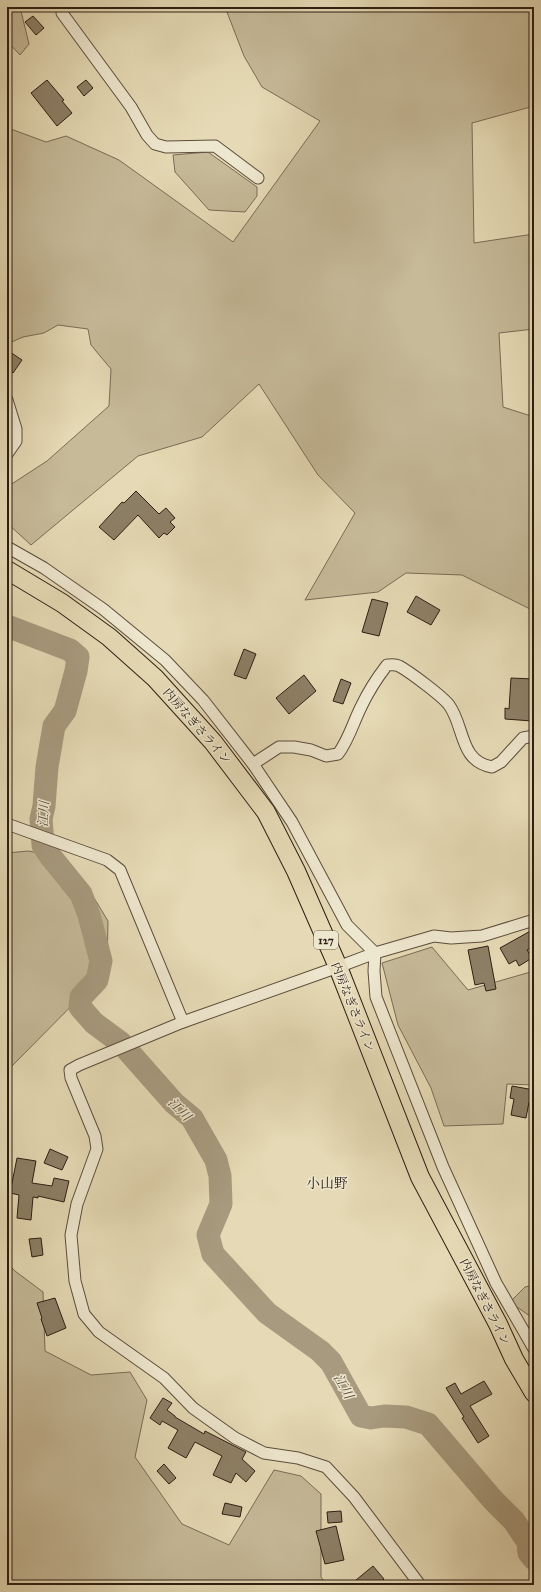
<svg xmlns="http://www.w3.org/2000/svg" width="541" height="1592" font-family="'IM FELL Great Primer','Noto Serif JP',serif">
<rect width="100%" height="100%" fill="#e5dab5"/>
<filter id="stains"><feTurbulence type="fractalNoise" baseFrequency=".005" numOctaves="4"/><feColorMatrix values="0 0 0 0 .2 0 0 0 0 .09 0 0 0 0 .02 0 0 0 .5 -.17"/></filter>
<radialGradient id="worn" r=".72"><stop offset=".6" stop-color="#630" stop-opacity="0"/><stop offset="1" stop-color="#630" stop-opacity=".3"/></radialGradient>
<!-- green -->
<g fill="#c6ba99" stroke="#7a6c56">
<path d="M7,7H20L29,44L20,55L7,41Z"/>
<path d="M225,7H534V106L472,123L474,243L534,234V329L499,333L503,407L534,417V611L462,575L406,573L378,592L305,600L355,513L318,475L259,384L202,437L138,456L31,545L7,523V487L47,461L109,406L111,369L91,345L88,329L58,325L44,333L23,337L7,344V126L8,128L46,142L66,136L119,160L233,242L320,121L262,87L244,56Z"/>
<path d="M208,152L257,187V196L245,212L209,210L175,172L173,155Z"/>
<path d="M28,851L65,857L85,883L108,921L107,970L7,1071V853Z"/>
<path d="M432,947L468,990L534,971V1085L507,1084L503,1124L444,1126L431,1088L398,1025L382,963Z"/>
<path d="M7,1263L15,1271L43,1292L45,1351L91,1375L130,1372L147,1400L135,1457L182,1524L229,1545L274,1470L301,1476L321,1494V1577L327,1585H7Z"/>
<path d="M534,1285V1319L510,1302L525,1287Z"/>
</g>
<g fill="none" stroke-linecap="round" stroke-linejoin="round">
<!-- river -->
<path stroke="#a79a7e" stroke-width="23" d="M7,626L70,650L78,657L76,671L65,711L54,726L47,767L44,806L41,819L43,845L51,857L81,894L89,915L101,961L97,980L81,997L80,1007L94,1023L121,1043L174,1103L192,1118L216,1160L220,1176L221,1204L208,1235L213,1254L267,1313L320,1351L331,1362L361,1416L371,1418L384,1416L406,1417L428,1424L493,1500L514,1521L528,1542L529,1553L534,1559"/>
</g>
<!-- building -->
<g fill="#8d8067" stroke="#2e1e13">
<path d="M33,16L44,28L36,35L25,22Z"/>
<path d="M47,80L64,100L62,101L72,113L57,126L31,93Z"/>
<path d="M86,80L93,88L84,96L77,87Z"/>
<path d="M7,350L22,360L13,373L7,368Z"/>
<path d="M136,491L159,514L166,508L175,518L170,522L175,527L167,535L164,533L159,538L138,515L114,540L99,527L122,502L124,503Z"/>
<path d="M416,596L440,610L431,625L407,612Z"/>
<path d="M372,599L388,603L379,636L362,632Z"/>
<path d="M244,649L256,654L246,679L234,675Z"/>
<path d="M304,675L316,691L289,714L276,698Z"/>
<path d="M511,678L533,679L531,710H533L532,721L505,719V708L509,709Z"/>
<path d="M341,679L351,683L343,704L333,701Z"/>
<path d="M534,929V946L527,950L532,958L519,966L516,960L509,964L500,948Z"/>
<path d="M488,946L496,989L486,991L484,983L475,985L468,950Z"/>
<path d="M512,1086L534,1090L532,1102H529L526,1118L511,1115L514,1099L510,1098Z"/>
<path d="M50,1149L68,1157L62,1170L44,1163Z"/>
<path d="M17,1158L36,1161L32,1183L52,1186L54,1178L69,1181L64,1202L38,1196V1198L33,1197L31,1220L17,1218L19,1195L10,1193Z"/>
<path d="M41,1238L43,1255L32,1257L29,1239Z"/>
<path d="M55,1298L66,1328L47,1336L41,1319L42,1318L37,1303Z"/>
<path d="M484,1381L492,1394L470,1406L489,1436L478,1443L462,1418L464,1417L446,1388L455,1383L461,1394Z"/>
<path d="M163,1398L172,1403L167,1410L175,1416V1417L204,1434L205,1431L246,1452L242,1459L255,1471L246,1482L236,1473L231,1483L213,1475L222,1456L195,1442L186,1458L168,1448L178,1430L162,1421L160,1425L150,1418Z"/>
<path d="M164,1464L176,1478L169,1484L157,1471Z"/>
<path d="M225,1503L242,1507L240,1517L222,1514Z"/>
<path d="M341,1511L342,1522L328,1523L327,1512Z"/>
<path d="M336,1526L344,1560L325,1564L316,1531Z"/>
<path d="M373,1566L384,1579L377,1585H350Z"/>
</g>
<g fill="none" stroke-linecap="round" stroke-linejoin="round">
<defs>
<g id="minor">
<path d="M62,7V13L131,107L147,135L155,144L166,147L215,146L258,178"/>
<path d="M7,400L16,429V441L7,454"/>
<path d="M7,547L44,568L103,609L165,660L203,700L253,764L292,822L347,925L375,953L374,971L376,997L443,1167L496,1283L534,1349"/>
<path d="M253,764L279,747H294L311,750L326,756L338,754C349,739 353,723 361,707C368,692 377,678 387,665C391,665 395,664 399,666C410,672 442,696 449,705C465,727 459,761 492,767L501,762L523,738L534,736"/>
<path d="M7,824L107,860L120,870L183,1022"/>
<path d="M420,1585L354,1497L326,1467L298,1458L264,1453L235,1438L193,1408L164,1378L99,1332L84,1314L75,1281L71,1235L77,1204L97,1149L95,1136L71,1078L70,1070L79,1065L183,1022L338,967L375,953L434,936L451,938L482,936L534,920"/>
</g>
<path id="trunk" d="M7,570L62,603L109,637L155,678L213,742L266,812L296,871L338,967L420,1177L498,1324L514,1359L534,1393"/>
</defs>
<!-- minor casing -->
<use href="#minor" stroke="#5c4d3c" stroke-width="13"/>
<!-- trunk casing -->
<use href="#trunk" stroke="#2e1e13" stroke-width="20"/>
<!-- minor -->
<use href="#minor" stroke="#eee7cf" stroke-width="11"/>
<!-- trunk -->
<use href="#trunk" stroke="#e5dab5" stroke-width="18"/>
</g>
<g text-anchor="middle" stroke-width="3" stroke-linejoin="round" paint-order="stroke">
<!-- shield labels -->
<rect fill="#eee7cf" stroke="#685a4b" stroke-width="1" x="314" y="931" width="24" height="18" rx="3"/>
<g font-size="11" font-weight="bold" fill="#2e1e13">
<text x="326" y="944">127</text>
</g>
<!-- street labels -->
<g font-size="12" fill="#2e1e13" stroke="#eee7cf">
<text transform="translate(197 726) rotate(49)" y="4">内房なぎさライン</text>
<text transform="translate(353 1007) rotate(68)" y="4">内房なぎさライン</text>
<text transform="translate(485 1302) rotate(63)" y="4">内房なぎさライン</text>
</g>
<!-- water labels -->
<g font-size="13" font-style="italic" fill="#584938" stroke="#eee7cf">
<text transform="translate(43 814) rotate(-87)" y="5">江川</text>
<text transform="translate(180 1109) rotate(45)" y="5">江川</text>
<text transform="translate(344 1386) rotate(61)" y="5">江川</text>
</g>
<!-- quarter labels -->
<g font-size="14" fill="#2e1e13" stroke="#eee7cf">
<text x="327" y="1188">小山野</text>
</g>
</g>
<!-- margin -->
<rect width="541" height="1592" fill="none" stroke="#e5dab5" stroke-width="24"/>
<rect x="8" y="8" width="525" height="1576" fill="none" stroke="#2e1e13" stroke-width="2"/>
<rect x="12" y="12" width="517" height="1568" fill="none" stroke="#2e1e13"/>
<rect width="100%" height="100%" filter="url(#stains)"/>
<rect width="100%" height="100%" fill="url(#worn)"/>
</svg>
